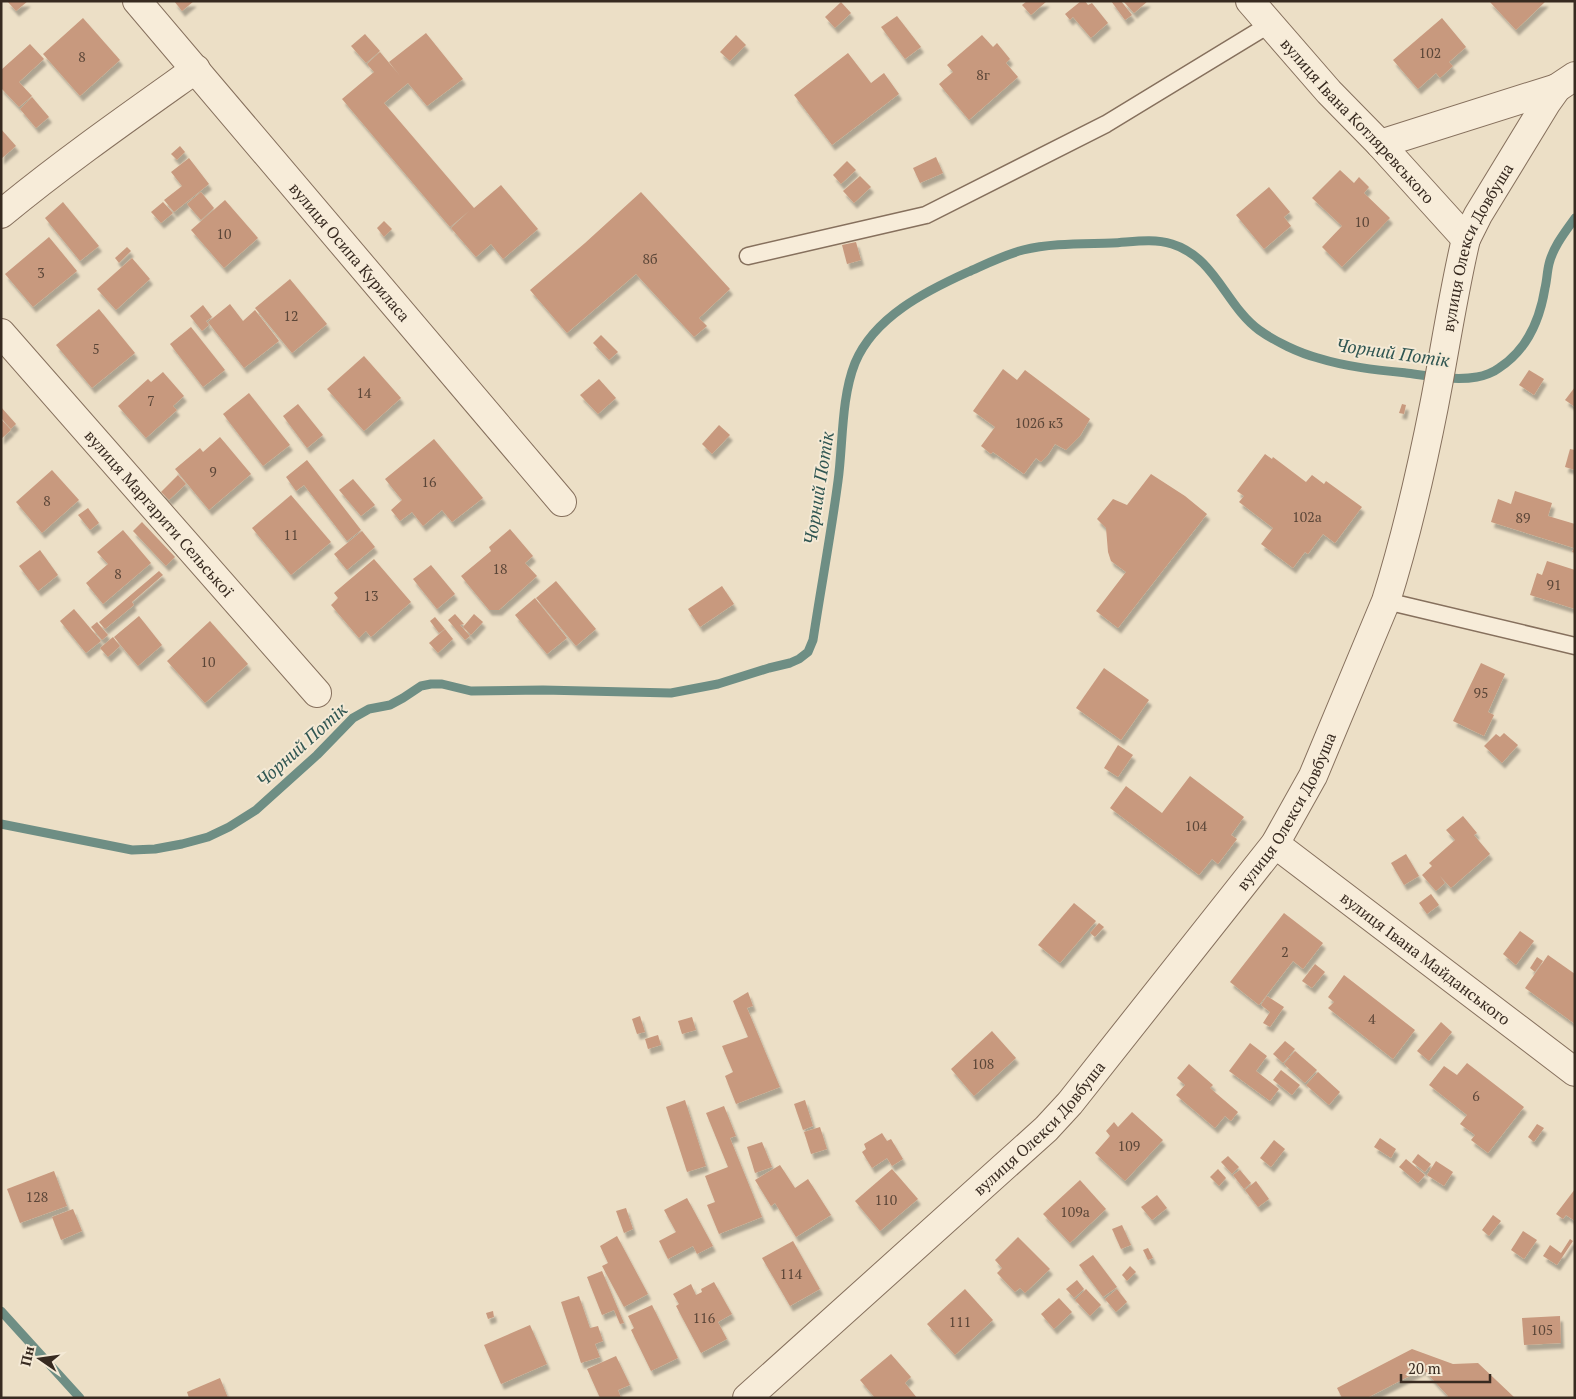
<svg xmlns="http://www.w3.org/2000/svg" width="1576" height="1399" font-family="'PT Serif',serif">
<defs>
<filter id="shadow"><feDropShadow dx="3" dy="5.5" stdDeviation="1" flood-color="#0004"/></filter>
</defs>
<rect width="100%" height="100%" fill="#ecdfc6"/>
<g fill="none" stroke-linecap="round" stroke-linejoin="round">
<!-- stream -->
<g stroke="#6e8e84" stroke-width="9">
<path d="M1,824L132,850L155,849L182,844L208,837L229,827L256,810L317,755L353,718L369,709L390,705L403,698L421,686L431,684H442L471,691L543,690L671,693L718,684L769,668L790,663L799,659L808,652L813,640C821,587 831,534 838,481C843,445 841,398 855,363C874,317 926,291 968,272C986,264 1004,255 1023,250C1052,243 1083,244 1112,243C1132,242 1153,238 1172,244C1215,257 1226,306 1259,330C1276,342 1299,353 1318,358C1347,367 1377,370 1406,373C1429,376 1455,381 1477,377C1484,376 1494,372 1499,368C1527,350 1540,319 1545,288C1547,280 1547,272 1549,264C1553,247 1565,232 1575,218"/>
<path d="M1,1311L80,1398"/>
</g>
</g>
<!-- building -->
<g fill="#c8997e" filter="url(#shadow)">
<path d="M7,1H28L16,11Z"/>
<path d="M174,1H194L182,11Z"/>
<path d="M1027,1H1047L1031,15L1022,5Z"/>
<path d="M1081,1H1085L1088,5L1092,3L1108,23L1091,38L1073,17L1070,20L1065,14Z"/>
<path d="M1111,1H1121L1132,15L1125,20Z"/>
<path d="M1123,1H1148L1134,13Z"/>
<path d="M1489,1H1546L1516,30Z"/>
<path d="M841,2L851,13L835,28L825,17Z"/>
<path d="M897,16L921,47L905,59L881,27Z"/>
<path d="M83,18L120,60L80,96L43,54Z"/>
<path d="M1442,18L1466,47L1449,62L1453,66L1440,78L1436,73L1418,89L1393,60Z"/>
<path d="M426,33L463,79L427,106L408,83L384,103L474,208L501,185L538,229L503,259L491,244L476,257L451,228L469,211L450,227L342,99L374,72L367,64L380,52L401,77L389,62Z"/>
<path d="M365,34L380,51L366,63L351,46Z"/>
<path d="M736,35L746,45L730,61L720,52Z"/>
<path d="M982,35L993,47L997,43L1010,59L1006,63L1018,77L969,120L939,84L953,72L947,65Z"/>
<path d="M30,44L44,59L19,82L32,96L19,107L1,88V70Z"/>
<path d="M848,53L871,83L884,73L899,94L832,145L794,95Z"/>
<path d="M32,97L49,117L36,128L20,109Z"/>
<path d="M1,129L16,146L1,159Z"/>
<path d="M180,146L185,152L177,160L171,154Z"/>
<path d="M936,157L943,173L920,183L913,168Z"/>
<path d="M189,158L209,184L174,212L164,200L182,186L171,172Z"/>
<path d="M847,161L856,170L841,184L833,175Z"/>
<path d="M1340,170L1354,183L1359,177L1369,187L1364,193L1390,218L1342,267L1322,247L1342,226L1312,198Z"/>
<path d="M860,176L871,187L854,203L843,191Z"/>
<path d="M1269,187L1290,212L1284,217L1291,226L1264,249L1236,215Z"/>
<path d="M201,192L214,208L201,220L187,204Z"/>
<path d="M641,192L730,289L699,318L707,326L694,337L636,274L567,333L530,290L585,243Z"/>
<path d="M225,200L258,238L224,268L191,230Z"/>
<path d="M63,202L99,246L80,261L45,218Z"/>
<path d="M163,202L173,213L161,223L151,212Z"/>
<path d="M384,221L392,229L384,237L377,228Z"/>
<path d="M49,237L77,271L33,307L5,274Z"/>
<path d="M856,242L861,260L847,264L842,245Z"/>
<path d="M127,247L131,251L119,263L115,258Z"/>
<path d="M132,258L150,279L116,310L97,289Z"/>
<path d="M290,279L327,324L292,353L255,308Z"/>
<path d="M230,304L243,321L255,310L279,341L244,368L208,322Z"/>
<path d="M203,305L212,317L206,321L209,325L202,331L190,316Z"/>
<path d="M99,309L135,353L92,388L56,345Z"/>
<path d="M191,327L225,370L203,387L170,344Z"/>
<path d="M601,335L618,352L609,360L593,343Z"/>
<path d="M364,356L401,398L364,431L327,389Z"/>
<path d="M1003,369L1017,380L1025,370L1090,419L1080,436L1066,450L1055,444L1048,455L1041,462L1036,458L1024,474L993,452L991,454L981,446L995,427L973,411Z"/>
<path d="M1529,370L1544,379L1534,395L1519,385Z"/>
<path d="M163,372L184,396L173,406L177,410L146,438L118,406L148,379L151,382Z"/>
<path d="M599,379L616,398L598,414L580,395Z"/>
<path d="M1575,387V407L1565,400Z"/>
<path d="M249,393L290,445L263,466L223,414Z"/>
<path d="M298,404L323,435L307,448L283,416Z"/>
<path d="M1402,404L1406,405L1404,414L1399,413Z"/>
<path d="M1,407L16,424L11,429L1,418Z"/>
<path d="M1,419L11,430L1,439Z"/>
<path d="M719,425L730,435L712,454L702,444Z"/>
<path d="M220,437L251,474L209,510L175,469L200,448L203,452Z"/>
<path d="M434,439L483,498L452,522L442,510L423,526L412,512L400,521L391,510L402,500L385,479Z"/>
<path d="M1570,449L1575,450V470L1565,467Z"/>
<path d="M1265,454L1272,459L1273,457L1306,482L1312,475L1324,484L1326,481L1362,507L1335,543L1323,534L1308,554L1305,552L1293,568L1261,544L1273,528L1239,502L1244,496L1237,491Z"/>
<path d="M307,460L361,530L347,541L304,485L296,491L286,477Z"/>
<path d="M52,470L79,500L42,533L16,502Z"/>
<path d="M1151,474L1185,496L1207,514L1118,628L1096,611L1126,572L1111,561L1108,552L1106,528L1097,519L1113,499L1127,505Z"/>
<path d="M178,475L186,484L169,500L161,492Z"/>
<path d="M353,479L375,505L361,516L339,490Z"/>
<path d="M1515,491L1552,503L1548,516L1575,524V553L1572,552L1574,548L1491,522L1498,499L1511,504Z"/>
<path d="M291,495L331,542L291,575L252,528Z"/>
<path d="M88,508L99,523L90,530L78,515Z"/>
<path d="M142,522L175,557L166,566L133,531Z"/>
<path d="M510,529L533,556L525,563L537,576L499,610H489L461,576L491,551L489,547Z"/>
<path d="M123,530L151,563L103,604L86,583L108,564L97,552Z"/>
<path d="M362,531L375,547L347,570L334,554Z"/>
<path d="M40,550L58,575L38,591L19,566Z"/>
<path d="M374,559L411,602L371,637L366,631L359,638L331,605L338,598L334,593Z"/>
<path d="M1547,561L1575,570V609L1530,595L1537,573L1542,575Z"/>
<path d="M431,565L455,594L437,609L413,579Z"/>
<path d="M159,571L163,575L132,602L134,605L105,629L99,622Z"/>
<path d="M556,581L596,629L576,646L536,598Z"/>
<path d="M722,586L734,604L700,627L688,609Z"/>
<path d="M535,598L567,638L547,654L515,615Z"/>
<path d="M74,609L101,641L86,653L60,621Z"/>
<path d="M455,614L464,624L460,625L470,636L465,640L448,620Z"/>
<path d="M474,614L483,622L471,635L463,627Z"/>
<path d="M139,616L162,645L138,666L114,637Z"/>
<path d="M435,617L445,629L439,633L430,621Z"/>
<path d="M210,621L248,664L205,703L167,661Z"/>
<path d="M97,622L108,635L102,640L91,627Z"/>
<path d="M445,629L453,639L438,653L429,643Z"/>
<path d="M113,637L120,646L108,657L100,648Z"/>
<path d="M1481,663L1505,674L1488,712L1494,715L1484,736L1453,721Z"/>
<path d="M1104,668L1149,700L1121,740L1076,708Z"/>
<path d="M1504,733L1518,745L1502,763L1484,746L1496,734L1500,737Z"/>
<path d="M1118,745L1133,755L1118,777L1104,768Z"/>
<path d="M1190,776L1244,817L1231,835L1237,839L1218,864L1212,859L1199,875L1110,808L1126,786L1162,813Z"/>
<path d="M1463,816L1477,833L1474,835L1490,854L1451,888L1440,876L1445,883L1436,891L1422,875L1432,866L1429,863L1455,840L1446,830Z"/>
<path d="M1406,854L1419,876L1404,885L1391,863Z"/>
<path d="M1431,894L1439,905L1427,914L1419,903Z"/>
<path d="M1074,903L1096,921L1060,963L1038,945Z"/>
<path d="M1284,913L1323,943L1303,969L1293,961L1259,1005L1230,982Z"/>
<path d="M1099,923L1104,927L1095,937L1090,933Z"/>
<path d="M1520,931L1534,941L1516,965L1503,954Z"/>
<path d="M1548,955L1575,974V1024L1525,988Z"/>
<path d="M1537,957L1543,961L1535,972L1530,968Z"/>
<path d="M1315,964L1325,972L1312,988L1302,981Z"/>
<path d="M1344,975L1415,1030L1393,1059L1328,1008L1334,1002L1328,997Z"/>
<path d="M748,992L753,1006L747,1008L780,1087L736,1104L725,1076L733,1072L722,1046L748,1037L733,1001Z"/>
<path d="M1267,996L1284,1007L1270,1027L1263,1023L1270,1012L1261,1005Z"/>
<path d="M640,1016L645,1032L637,1034L632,1019Z"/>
<path d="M692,1017L696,1030L682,1034L678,1021Z"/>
<path d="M1441,1022L1452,1032L1429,1061L1417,1051Z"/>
<path d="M992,1031L1016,1058L974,1096L951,1069Z"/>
<path d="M658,1035L661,1045L648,1049L645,1039Z"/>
<path d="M1285,1041L1295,1049L1283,1063L1273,1054Z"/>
<path d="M1250,1043L1267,1056L1256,1071L1279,1089L1270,1101L1229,1071Z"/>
<path d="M1295,1051L1317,1070L1305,1083L1284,1064Z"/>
<path d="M1467,1063L1524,1107L1488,1153L1471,1140L1475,1135L1460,1124L1467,1115L1429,1085L1444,1066L1457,1075Z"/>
<path d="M1189,1064L1213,1085L1210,1088L1238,1112L1231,1121L1225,1116L1215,1128L1176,1095L1185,1085L1177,1078Z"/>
<path d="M1281,1070L1300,1085L1292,1095L1273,1080Z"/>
<path d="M1318,1072L1340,1092L1329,1105L1306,1085Z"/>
<path d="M685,1100L706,1166L687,1172L666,1107Z"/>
<path d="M805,1100L813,1126L803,1130L794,1104Z"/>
<path d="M724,1106L736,1136L730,1138L762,1217L719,1234L707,1205L715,1202L705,1176L728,1167L706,1113Z"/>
<path d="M1132,1112L1163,1140L1125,1181L1095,1153L1110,1136L1106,1131L1114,1122L1118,1127Z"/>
<path d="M1537,1124L1544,1128L1534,1142L1528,1137Z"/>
<path d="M820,1127L827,1149L811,1154L804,1132Z"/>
<path d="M882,1133L887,1141L891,1139L903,1159L892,1166L887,1158L872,1168L862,1152L866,1149L864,1144Z"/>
<path d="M1380,1138L1396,1149L1391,1158L1374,1147Z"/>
<path d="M1274,1140L1285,1149L1271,1167L1260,1158Z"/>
<path d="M762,1142L772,1167L755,1173L747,1147Z"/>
<path d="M1418,1154L1431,1164L1425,1172L1412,1162Z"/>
<path d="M1228,1156L1239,1167L1232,1174L1221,1162Z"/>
<path d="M1406,1159L1425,1175L1418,1183L1399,1167Z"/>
<path d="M1436,1161L1453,1172L1444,1186L1427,1175Z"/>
<path d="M780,1165L795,1188L808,1179L831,1215L796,1237L775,1203L771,1206L755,1180Z"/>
<path d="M892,1169L918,1199L880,1231L855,1201Z"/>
<path d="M1218,1169L1226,1178L1219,1186L1210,1177Z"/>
<path d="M1240,1170L1251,1183L1244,1189L1233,1175Z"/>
<path d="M54,1171L67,1206L20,1223L7,1189Z"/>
<path d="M1080,1180L1106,1209L1070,1243L1043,1214Z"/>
<path d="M1256,1181L1269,1199L1258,1207L1245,1190Z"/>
<path d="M1575,1189V1221L1566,1215L1563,1219L1556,1214Z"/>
<path d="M1157,1195L1167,1208L1152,1220L1141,1207Z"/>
<path d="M687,1198L713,1246L697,1254L693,1246L668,1259L659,1241L676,1232L664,1210Z"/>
<path d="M626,1208L633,1229L624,1233L616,1211Z"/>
<path d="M73,1209L82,1231L61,1240L52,1217Z"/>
<path d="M1493,1215L1501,1221L1489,1236L1482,1230Z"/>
<path d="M1122,1225L1131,1245L1121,1249L1112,1229Z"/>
<path d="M1523,1231L1537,1240L1524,1259L1511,1250Z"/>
<path d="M617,1236L648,1294L624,1307L602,1266L608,1263L600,1246Z"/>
<path d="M1018,1237L1050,1269L1025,1293L1020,1288L1015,1292L997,1273L1002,1268L995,1260Z"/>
<path d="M1570,1239L1573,1241L1557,1265L1543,1256L1550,1245L1561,1253Z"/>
<path d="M793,1241L820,1289L790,1306L762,1258Z"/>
<path d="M1148,1248L1153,1258L1148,1260L1143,1250Z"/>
<path d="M1093,1255L1117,1287L1103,1297L1079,1265Z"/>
<path d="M1130,1266L1136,1272L1127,1281L1122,1275Z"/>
<path d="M602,1271L624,1323L620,1324L614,1310L602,1315L587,1277Z"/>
<path d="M1077,1280L1084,1289L1074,1298L1066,1289Z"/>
<path d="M714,1282L732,1314L718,1322L727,1339L701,1353L676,1306L679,1304L673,1294L691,1284L696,1295L702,1292L701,1289Z"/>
<path d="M965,1289L993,1320L955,1355L927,1324Z"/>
<path d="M1086,1289L1101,1305L1090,1316L1075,1300Z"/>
<path d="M1117,1289L1127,1302L1116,1312L1105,1299Z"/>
<path d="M579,1296L590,1328L598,1326L603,1341L595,1344L600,1357L581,1363L561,1302Z"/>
<path d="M1059,1298L1072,1312L1054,1329L1041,1314Z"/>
<path d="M652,1305L678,1358L651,1371L631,1330L634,1328L628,1316Z"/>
<path d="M493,1311L494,1317L488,1319L486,1313Z"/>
<path d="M1560,1316L1561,1343L1524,1345L1522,1318Z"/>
<path d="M530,1325L547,1364L501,1384L484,1345Z"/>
<path d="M1412,1349L1453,1364L1478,1363L1515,1398H1446L1448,1396L1423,1369L1367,1398H1342L1337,1388Z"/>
<path d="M891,1354L911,1377L905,1383L917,1398H875L860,1380Z"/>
<path d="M616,1356L630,1385L618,1390L621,1398H600L587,1369Z"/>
<path d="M220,1378L228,1398H189L187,1392Z"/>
</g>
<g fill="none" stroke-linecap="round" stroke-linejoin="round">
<defs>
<g id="service">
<path d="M748,256L926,215L1106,124L1270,24"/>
<path d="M1386,601L1575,646"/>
</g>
<g id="minor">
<path id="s1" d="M137,1L562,502"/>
<path id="s2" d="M1250,1L1329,92L1380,144L1466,239"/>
<path d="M1380,144L1557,88"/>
<path d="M1,214C64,162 130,116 196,69"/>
<path id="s3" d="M1,333L317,693"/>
<path id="s4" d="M1275,844L1575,1072"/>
<path id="s5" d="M747,1398L1046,1129L1070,1103L1275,844L1313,776L1386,601C1406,537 1421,472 1434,406C1445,350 1453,294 1466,239L1478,215L1547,102L1557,88L1575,76"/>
</g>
</defs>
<!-- service casing -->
<use href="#service" stroke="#86705d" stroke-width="19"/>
<!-- minor casing -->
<use href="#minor" stroke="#86705d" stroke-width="30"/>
<!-- service -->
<use href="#service" stroke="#f7ecd9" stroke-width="16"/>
<!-- minor -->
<use href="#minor" stroke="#f7ecd9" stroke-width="28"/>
</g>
<g text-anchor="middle" stroke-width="4" stroke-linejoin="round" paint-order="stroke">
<!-- number labels -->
<g font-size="14" fill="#5b4638">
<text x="1430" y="58">102</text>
<text x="82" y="62">8</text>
<text x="983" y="80">8г</text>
<text x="1362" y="227">10</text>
<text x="224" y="239">10</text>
<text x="650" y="264">8б</text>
<text x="41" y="278">3</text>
<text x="291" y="321">12</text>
<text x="96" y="354">5</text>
<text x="364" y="398">14</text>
<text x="151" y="406">7</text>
<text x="1039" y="428">102б к3</text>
<text x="213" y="477">9</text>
<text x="429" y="487">16</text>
<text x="47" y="506">8</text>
<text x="1307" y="522">102а</text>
<text x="1523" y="523">89</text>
<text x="291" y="540">11</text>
<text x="500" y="574">18</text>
<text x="118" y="579">8</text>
<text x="1554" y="590">91</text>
<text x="371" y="601">13</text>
<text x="208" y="667">10</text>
<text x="1481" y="698">95</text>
<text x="1196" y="831">104</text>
<text x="1285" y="957">2</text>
<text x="1372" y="1024">4</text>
<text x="983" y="1069">108</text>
<text x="1476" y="1101">6</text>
<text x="1129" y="1151">109</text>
<text x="37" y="1202">128</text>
<text x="886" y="1205">110</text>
<text x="1075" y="1217">109а</text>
<text x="791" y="1279">114</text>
<text x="704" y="1323">116</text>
<text x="960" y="1327">111</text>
<text x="1542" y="1335">105</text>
</g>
<!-- street labels -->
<g font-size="16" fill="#372a20" stroke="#f4e9d5">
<text dy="6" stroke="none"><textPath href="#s2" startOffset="161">вулиця Івана Котляревського</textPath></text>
<text dy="6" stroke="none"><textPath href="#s5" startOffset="1402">вулиця Олекси Довбуша</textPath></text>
<text dy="6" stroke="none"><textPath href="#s1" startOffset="329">вулиця Осипа Куриласа</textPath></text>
<text dy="6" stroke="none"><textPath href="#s3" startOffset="240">вулиця Маргарити Сельської</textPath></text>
<text dy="6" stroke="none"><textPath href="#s5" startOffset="802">вулиця Олекси Довбуша</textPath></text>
<text dy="6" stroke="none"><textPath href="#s4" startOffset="189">вулиця Івана Майданського</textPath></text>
<text dy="6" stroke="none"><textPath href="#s5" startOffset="398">вулиця Олекси Довбуша</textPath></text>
</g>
<!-- water labels -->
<g font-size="18" font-style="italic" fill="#305652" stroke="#f4e9d5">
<text transform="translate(1393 353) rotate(8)" y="6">Чорний Потік</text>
<text transform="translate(819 488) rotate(-81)" y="6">Чорний Потік</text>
<text transform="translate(302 745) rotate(-42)" y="6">Чорний Потік</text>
</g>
</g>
<!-- border -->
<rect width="1576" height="1399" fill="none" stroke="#372a20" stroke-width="5"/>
<!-- north arrow -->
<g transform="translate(40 1359) rotate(283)" stroke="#f4e9d5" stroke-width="4" paint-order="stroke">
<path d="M0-4L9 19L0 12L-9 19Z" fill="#372a20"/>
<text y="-8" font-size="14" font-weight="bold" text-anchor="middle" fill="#372a20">Пн</text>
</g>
<!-- scale -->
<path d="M1401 1374v8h89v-8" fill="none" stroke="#372a20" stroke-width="2.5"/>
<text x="1408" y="1374" font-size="15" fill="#372a20" stroke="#f4e9d5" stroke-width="4" paint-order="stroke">20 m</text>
</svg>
